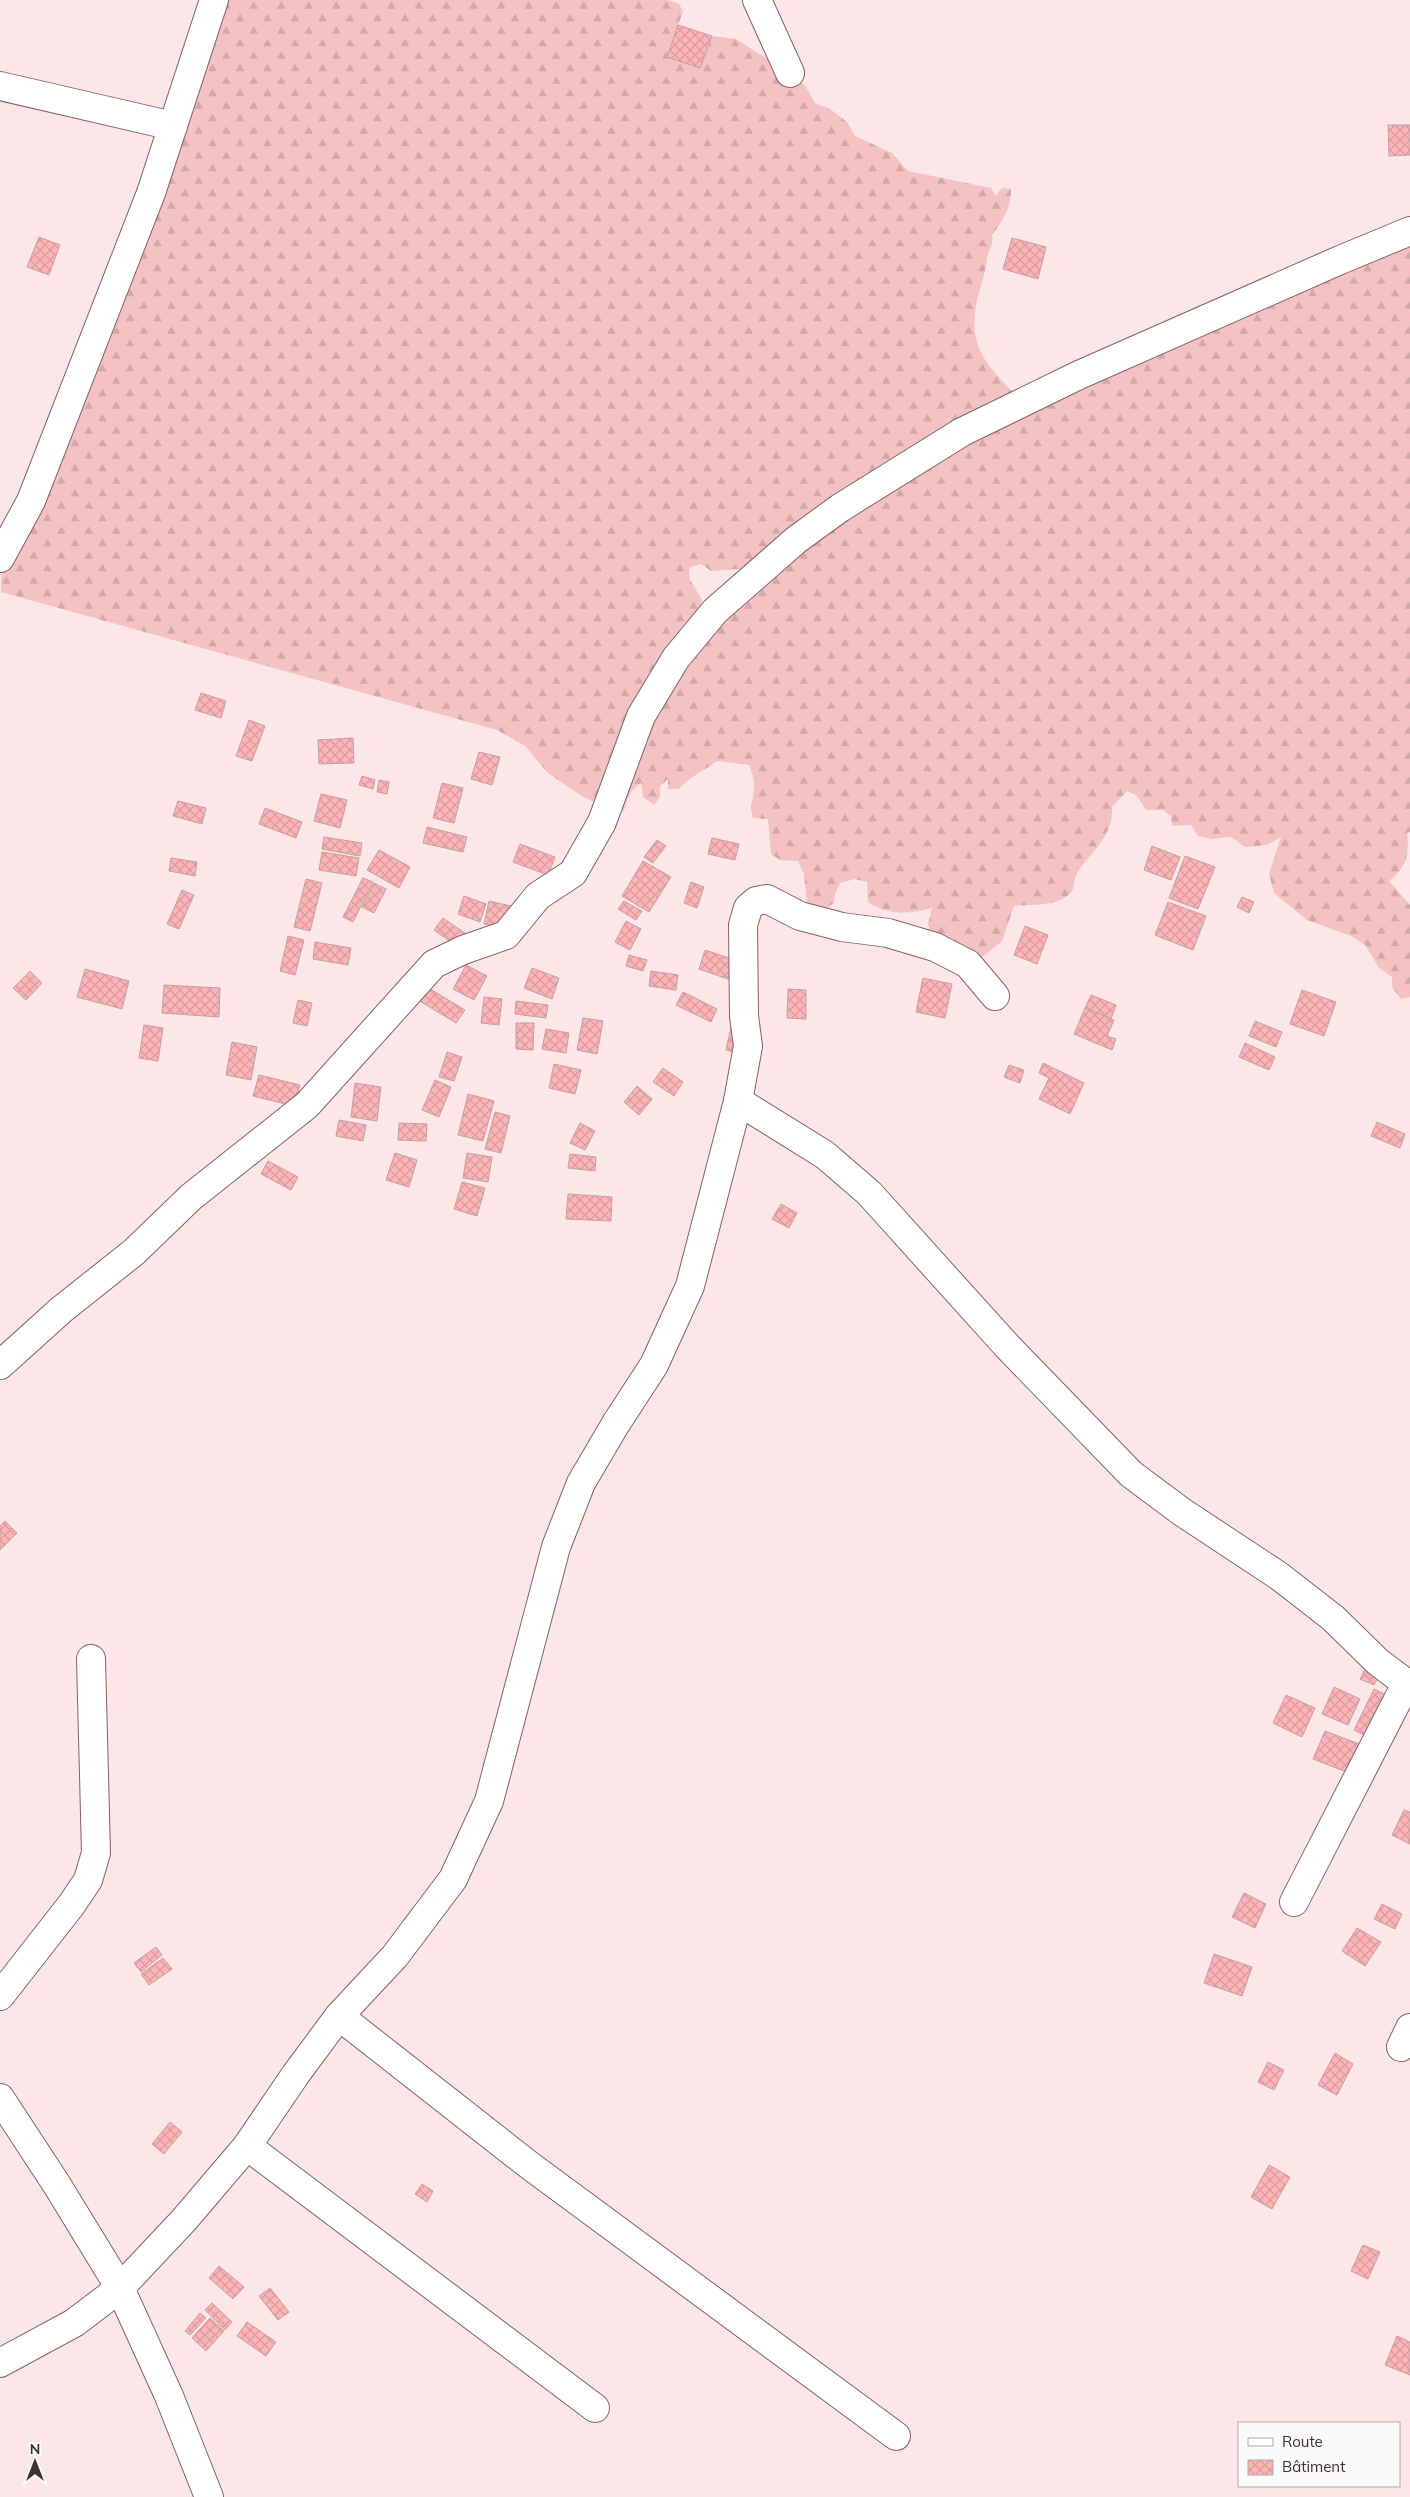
<svg xmlns="http://www.w3.org/2000/svg" width="1410" height="2497" font-family="Mulish,sans-serif">
<defs>
<pattern id="forest-firs" width="22" height="20" patternUnits="userSpaceOnUse" patternTransform="scale(1.25)"><rect width="22" height="20" fill="#f4c2c3"/><path d="M5 1l3.5 6h-7zM16 11l3.5 6h-7z" fill="#d2a7a8"/></pattern>
<pattern id="building-cross-hatch" width="8" height="8" patternUnits="userSpaceOnUse" patternTransform="scale(1.25)"><rect width="8" height="8" fill="#fdb4b7"/><path d="M0 0l8 8M0 8l8-8" fill="none" stroke="#da9b9e"/></pattern>
</defs>
<rect width="100%" height="100%" fill="#fde6e7"/>
<!-- forest -->
<path fill="url(#forest-firs)" fill-rule="evenodd" d="M214,0H668L679,4L683,11L667,57L700,68L712,36L736,39L790,73L806,87L815,103L830,109L847,122L855,136L892,153L908,171L991,188L996,196L1002,188L1011,189C1012,204 1003,223 992,234C994,248 988,248 987,259C985,274 981,286 977,300C966,352 991,367 1022,403L1160,350L1410,246V832L1407,833C1410,855 1406,868 1389,881L1410,905V997L1401,999L1392,987V977L1379,968L1365,945L1351,936L1307,920L1274,893L1269,874L1281,837L1267,845L1245,847L1231,837L1212,839L1198,836L1191,825L1172,826L1171,816L1163,810H1146L1137,796L1127,791L1112,807C1114,836 1092,850 1077,873C1072,882 1077,890 1067,896C1052,907 1032,904 1014,906L1002,941L979,960L935,947L928,924L932,908C909,914 889,916 868,902L867,882L855,879L840,883L835,893L834,903L822,911L807,904L804,874L798,861L780,860L771,854L768,819L753,818C749,806 753,801 754,789C755,780 752,773 749,765L717,761C704,771 690,776 679,789H668V779L660,786V797L654,805L643,797L641,783C631,790 627,797 625,809L618,812L583,797L548,773L525,746L497,730L1,592V577L151,193ZM701,564L711,571L739,569L754,577L706,620L701,598L690,580L689,568Z"/>
<!-- building -->
<g fill="url(#building-cross-hatch)" stroke="#c4a0a1">
<path d="M678,25L712,36L700,68L667,57Z"/>
<path d="M1388,125H1410V155L1389,156Z"/>
<path d="M39,237L60,245L49,275L27,267Z"/>
<path d="M1012,238L1046,247L1038,279L1003,269Z"/>
<path d="M201,693L226,701L221,718L195,710Z"/>
<path d="M249,720L265,726L252,761L236,756Z"/>
<path d="M353,738L354,763L319,764L318,740Z"/>
<path d="M479,752L500,757L492,785L471,779Z"/>
<path d="M362,776L375,780L373,789L359,785Z"/>
<path d="M379,780L389,782L387,794L377,792Z"/>
<path d="M442,783L463,788L454,823L433,818Z"/>
<path d="M321,794L347,800L340,828L314,821Z"/>
<path d="M178,801L206,808L202,824L173,816Z"/>
<path d="M265,808L302,822L296,838L259,824Z"/>
<path d="M427,827L467,837L463,852L423,843Z"/>
<path d="M324,837L362,843L360,856L322,849Z"/>
<path d="M712,838L739,844L735,860L708,854Z"/>
<path d="M657,840L666,846L653,863L644,857Z"/>
<path d="M520,844L555,857L548,875L513,862Z"/>
<path d="M1152,846L1180,857L1171,880L1144,870Z"/>
<path d="M379,850L410,867L399,888L367,870Z"/>
<path d="M322,852L359,858L356,876L319,870Z"/>
<path d="M1185,856L1215,867L1198,909L1169,898Z"/>
<path d="M171,858L197,862L195,876L169,871Z"/>
<path d="M643,861L671,877L649,912L622,896Z"/>
<path d="M363,878L373,882L353,922L343,917Z"/>
<path d="M306,879L322,883L310,931L294,927Z"/>
<path d="M691,882L704,887L697,908L684,903Z"/>
<path d="M374,883L386,889L374,913L362,907Z"/>
<path d="M182,890L194,895L179,929L167,924Z"/>
<path d="M464,896L486,904L480,922L458,914Z"/>
<path d="M1242,897L1254,902L1249,913L1237,907Z"/>
<path d="M489,901L511,906L505,929L484,924Z"/>
<path d="M624,901L642,911L636,920L618,909Z"/>
<path d="M1168,902L1206,916L1193,950L1155,935Z"/>
<path d="M443,918L466,934L458,947L434,930Z"/>
<path d="M626,921L641,929L630,950L615,942Z"/>
<path d="M1025,926L1048,935L1037,964L1014,955Z"/>
<path d="M288,936L304,940L295,975L280,971Z"/>
<path d="M315,942L351,948L348,965L313,959Z"/>
<path d="M705,950L735,960L728,979L699,969Z"/>
<path d="M629,955L647,960L643,971L626,966Z"/>
<path d="M466,965L487,976L474,1000L453,989Z"/>
<path d="M532,968L559,978L552,999L524,988Z"/>
<path d="M85,969L129,981L122,1009L77,997Z"/>
<path d="M30,971L42,983L26,1000L13,988Z"/>
<path d="M651,971L678,975L676,990L649,986Z"/>
<path d="M923,978L952,984L945,1018L916,1012Z"/>
<path d="M164,985L220,988L219,1017L162,1013Z"/>
<path d="M427,987L465,1010L456,1023L418,1000Z"/>
<path d="M788,989L806,990V1019L787,1018Z"/>
<path d="M1302,990L1336,1002L1324,1036L1290,1024Z"/>
<path d="M683,992L717,1009L711,1022L676,1005Z"/>
<path d="M1091,995L1116,1005L1111,1019L1085,1008Z"/>
<path d="M484,997L502,999L499,1025L481,1023Z"/>
<path d="M298,1000L312,1003L307,1026L293,1023Z"/>
<path d="M516,1001L548,1005L546,1018L515,1014Z"/>
<path d="M1085,1008L1114,1020L1107,1036L1116,1039L1112,1050L1074,1034Z"/>
<path d="M583,1018L603,1021L597,1054L577,1050Z"/>
<path d="M1255,1021L1282,1032L1276,1047L1249,1036Z"/>
<path d="M516,1023H534L533,1050L516,1049Z"/>
<path d="M732,1023L737,1053L726,1050Z"/>
<path d="M144,1025L163,1028L158,1061L139,1058Z"/>
<path d="M546,1029L569,1033L566,1053L542,1049Z"/>
<path d="M232,1042L257,1047L251,1080L226,1075Z"/>
<path d="M1245,1043L1275,1057L1269,1070L1239,1057Z"/>
<path d="M447,1052L462,1057L454,1081L439,1077Z"/>
<path d="M1043,1063L1084,1083L1070,1114L1039,1099L1049,1078L1039,1073Z"/>
<path d="M554,1064L581,1070L575,1094L549,1088Z"/>
<path d="M1009,1065L1024,1070L1020,1083L1004,1077Z"/>
<path d="M663,1068L683,1082L674,1096L653,1082Z"/>
<path d="M259,1075L300,1085L294,1106L253,1096Z"/>
<path d="M435,1080L451,1087L439,1117L422,1110Z"/>
<path d="M355,1083L381,1087L377,1121L351,1117Z"/>
<path d="M637,1086L652,1099L639,1115L624,1102Z"/>
<path d="M468,1094L494,1101L483,1141L458,1135Z"/>
<path d="M495,1112L510,1116L501,1153L485,1149Z"/>
<path d="M339,1120L366,1125L363,1141L336,1136Z"/>
<path d="M1377,1122L1405,1134L1400,1148L1371,1136Z"/>
<path d="M399,1123L427,1124L426,1141L398,1140Z"/>
<path d="M580,1123L595,1131L585,1150L570,1143Z"/>
<path d="M395,1153L417,1160L409,1187L386,1180Z"/>
<path d="M467,1153L492,1157L488,1182L463,1178Z"/>
<path d="M570,1154L596,1157L595,1171L568,1168Z"/>
<path d="M268,1161L298,1177L291,1190L261,1174Z"/>
<path d="M462,1182L485,1188L477,1216L454,1209Z"/>
<path d="M568,1194L612,1197L611,1221L566,1219Z"/>
<path d="M781,1204L797,1213L789,1228L772,1219Z"/>
<path d="M5,1521L17,1533L0,1550V1526Z"/>
<path d="M1367,1665L1381,1671L1374,1685L1360,1679Z"/>
<path d="M1334,1687L1360,1699L1348,1725L1322,1714Z"/>
<path d="M1374,1689L1405,1704L1384,1745L1354,1730Z"/>
<path d="M1286,1695L1315,1708L1302,1737L1273,1723Z"/>
<path d="M1325,1731L1370,1748L1359,1777L1313,1759Z"/>
<path d="M1404,1810L1410,1812V1844L1392,1835Z"/>
<path d="M1244,1893L1266,1904L1255,1928L1232,1917Z"/>
<path d="M1382,1904L1402,1914L1395,1929L1374,1919Z"/>
<path d="M1357,1928L1381,1942L1365,1966L1342,1951Z"/>
<path d="M156,1947L162,1955L141,1972L134,1963Z"/>
<path d="M1214,1954L1252,1967L1242,1996L1204,1983Z"/>
<path d="M163,1958L172,1969L149,1985L141,1974Z"/>
<path d="M1335,2053L1353,2064L1337,2095L1318,2085Z"/>
<path d="M1268,2062L1284,2070L1274,2090L1258,2082Z"/>
<path d="M170,2122L182,2132L164,2154L152,2144Z"/>
<path d="M1269,2165L1290,2177L1272,2209L1251,2197Z"/>
<path d="M422,2184L433,2191L427,2202L415,2194Z"/>
<path d="M1363,2245L1380,2252L1368,2279L1351,2271Z"/>
<path d="M219,2266L244,2287L233,2299L209,2278Z"/>
<path d="M270,2288L289,2312L278,2320L259,2296Z"/>
<path d="M212,2303L232,2322L225,2330L205,2310Z"/>
<path d="M200,2313L206,2318L190,2335L185,2331Z"/>
<path d="M210,2318L224,2331L206,2351L192,2338Z"/>
<path d="M247,2322L276,2342L266,2356L237,2336Z"/>
<path d="M1397,2336L1410,2342V2375L1385,2365Z"/>
</g>
<g fill="none" stroke-linecap="round" stroke-linejoin="round">
<defs>
<g id="minor">
<path d="M757,0L790,73"/>
<path d="M0,86L173,126"/>
<path d="M0,558L31,501L151,193L214,0"/>
<path d="M738,1101L825,1155L869,1193L1007,1346L1131,1474L1182,1512L1279,1576L1333,1618L1378,1662L1410,1686"/>
<path d="M0,1365L61,1310L134,1252L191,1197L307,1105L434,964L463,950L506,935L538,896L573,873L602,822L641,716L676,658L715,611L796,540L840,508L962,432L1079,375L1340,260L1410,231"/>
<path d="M1294,1902L1406,1684"/>
<path d="M0,1996L72,1904L88,1880L96,1853L91,1659"/>
<path d="M339,2016L529,2165L896,2436"/>
<path d="M1401,2047L1410,2028"/>
<path d="M0,2098L57,2185L120,2288L169,2396L209,2497"/>
<path d="M247,2146L595,2408"/>
<path d="M0,2363L74,2323L120,2288L184,2220L247,2146L296,2074L339,2016L395,1956L453,1879L489,1801L556,1547L581,1483L615,1425L654,1365L690,1286L738,1101L748,1046L744,1016L743,925L748,908L756,901L767,899L800,916L842,927L888,933L935,947L968,964L995,996"/>
</g>
</defs>
<!-- minor casing -->
<use href="#minor" stroke="#836364" stroke-width="30"/>
<!-- minor -->
<use href="#minor" stroke="#fff" stroke-width="28"/>
</g>
<!-- legend -->
<rect x="1238" y="2422" width="162" height="65" fill="#fafafa" stroke="#afaaaa"/>
<rect x="1248" y="2438" width="25" height="8" fill="#ffffff" stroke="#afaaaa"/>
<text x="1282" y="2447" font-size="15" fill="#3f3131">Route</text>
<rect x="1248" y="2460" width="25" height="15" fill="url(#building-cross-hatch)" stroke="#afaaaa"/>
<text x="1282" y="2472" font-size="15" fill="#3f3131">Bâtiment</text>
<!-- north arrow -->
<g transform="translate(35 2462)" stroke="#fafafa" stroke-width="4" paint-order="stroke">
<path d="M0-4L9 19L0 12L-9 19Z" fill="#3f3131"/>
<text y="-8" font-size="14" font-weight="bold" text-anchor="middle" fill="#3f3131">N</text>
</g>
</svg>
